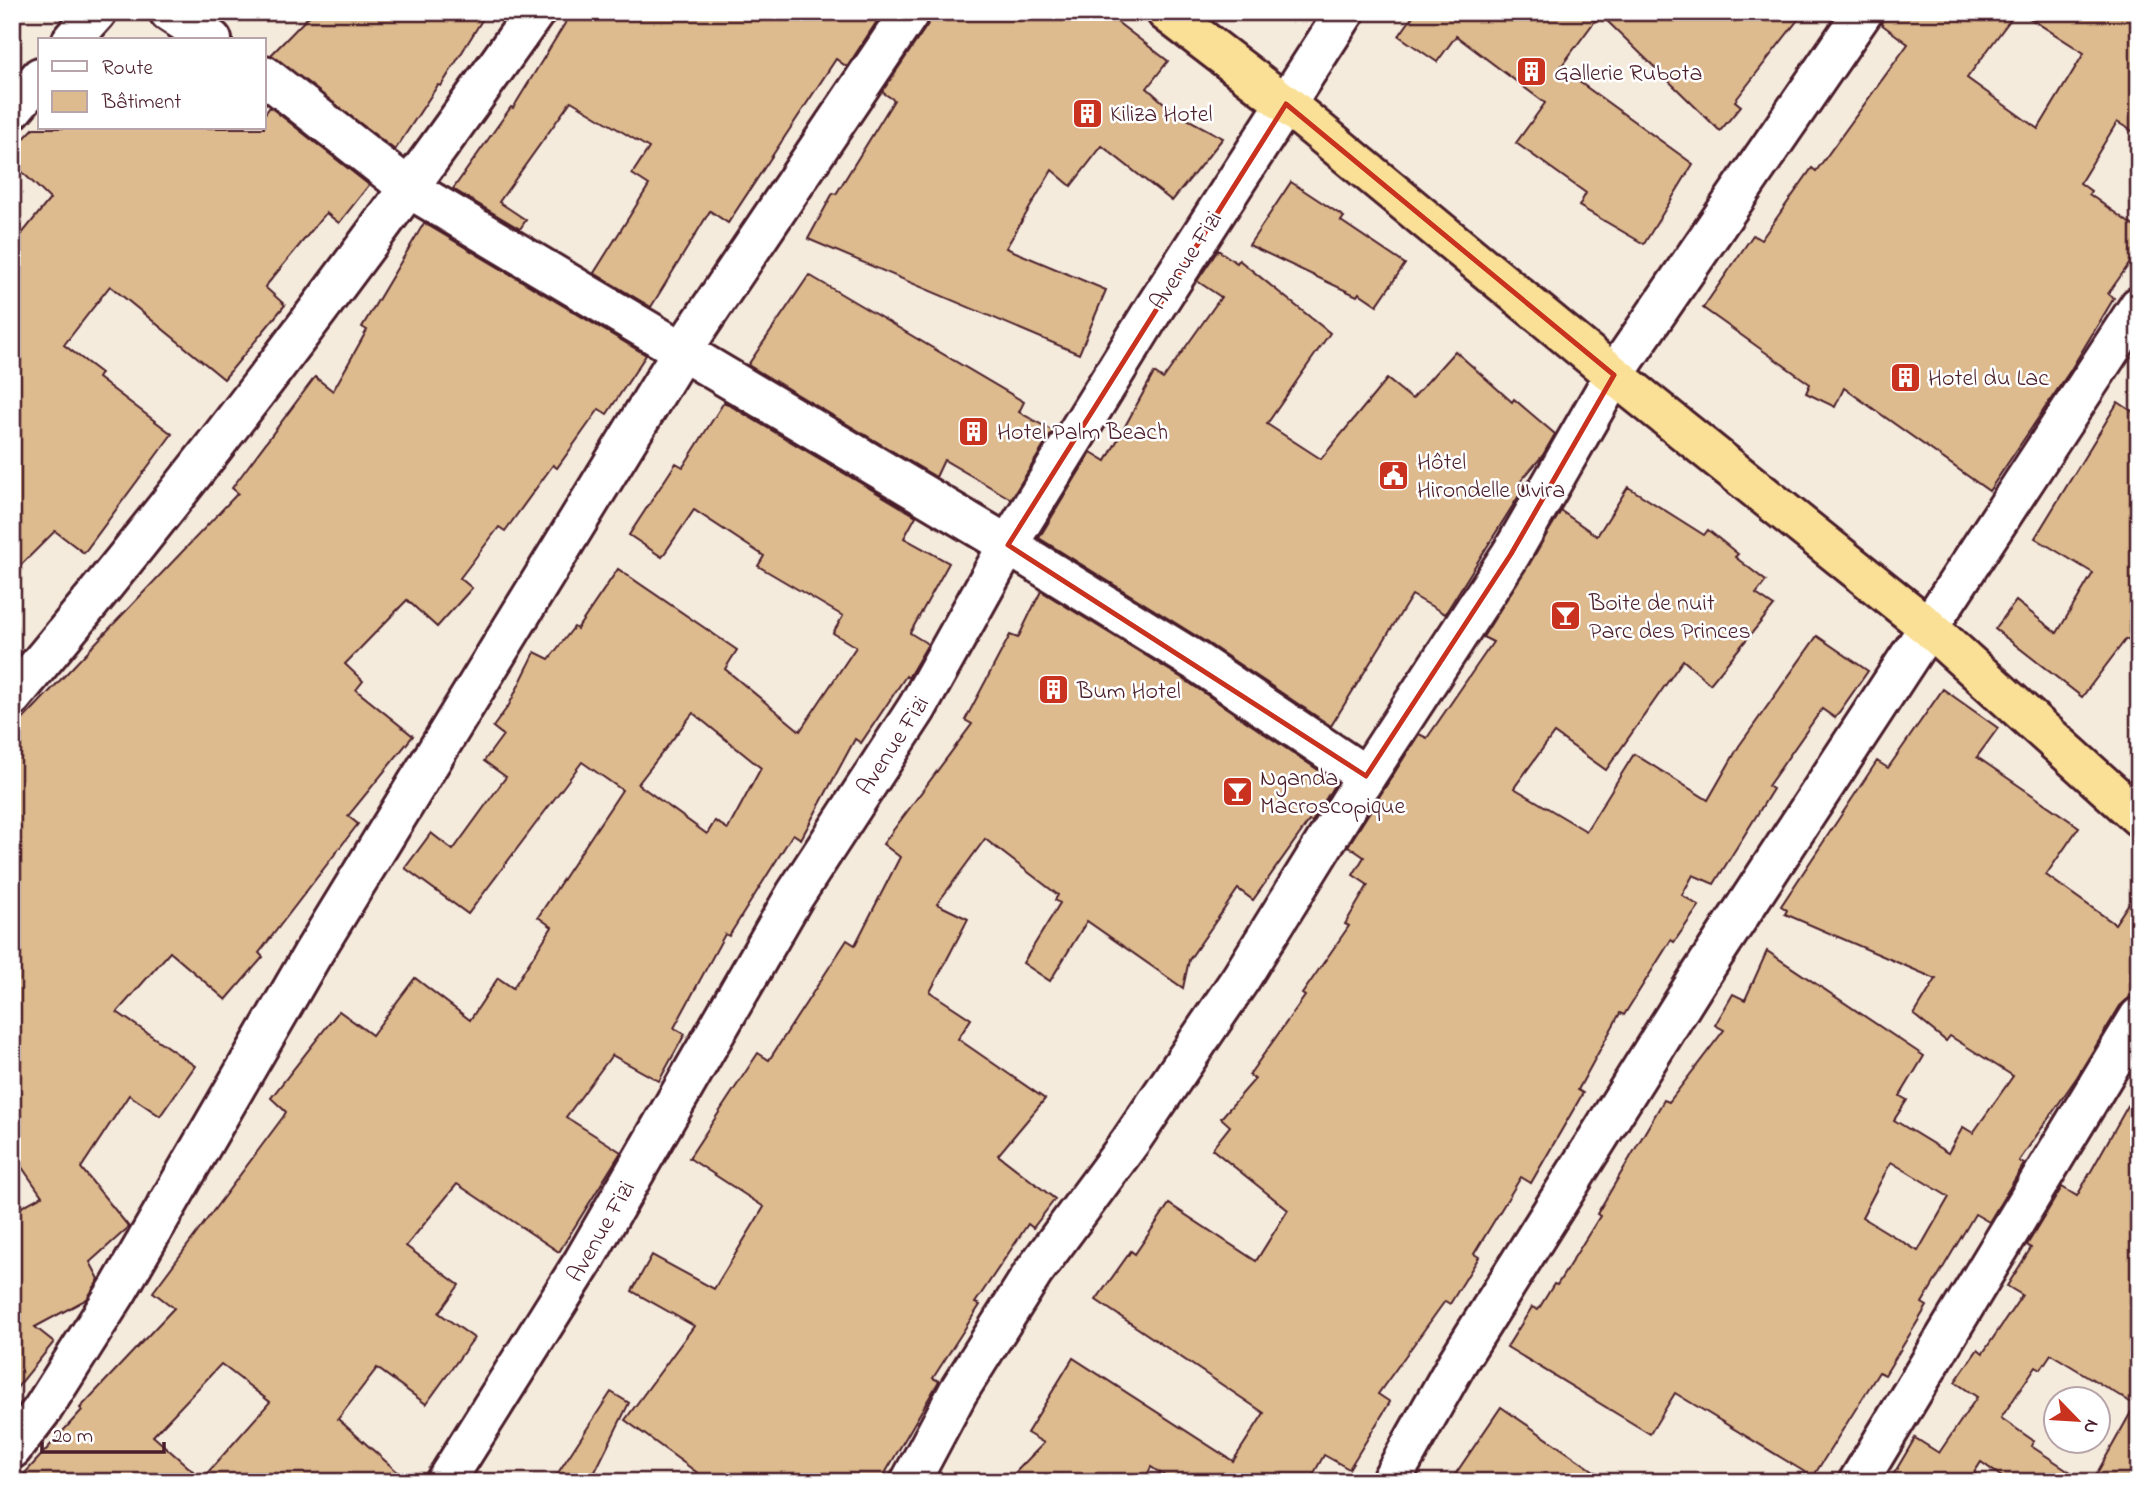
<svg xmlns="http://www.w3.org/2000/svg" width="2151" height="1494" font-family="'Indie Flower',sans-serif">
<rect width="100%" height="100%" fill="#f5ebdd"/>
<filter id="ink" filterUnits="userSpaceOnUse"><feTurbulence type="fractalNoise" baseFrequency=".0143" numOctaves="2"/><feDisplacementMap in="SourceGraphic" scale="14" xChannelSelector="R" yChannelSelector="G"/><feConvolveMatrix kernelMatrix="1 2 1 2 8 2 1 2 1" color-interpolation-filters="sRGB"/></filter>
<g filter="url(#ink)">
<!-- building -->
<g fill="#ddbb8f" stroke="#4a1f2b" stroke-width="2" fill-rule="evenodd">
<path d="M313,12H487L441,86L438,85L395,150L271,55Z"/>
<path d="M572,12H883L847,67L836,59L728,223L710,211L651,307L594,273L649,185L632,174L649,148L571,101L499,202L526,220L520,229L453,189L511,107L513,108Z"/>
<path d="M932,12H1104L1168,61L1147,88L1174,112L1223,138L1172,201L1102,146L1071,186L1052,170L1006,248L1106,290L1079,354L808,239L833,193L836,194L894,100L882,92L928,24Z"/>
<path d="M1416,12H1804L1735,101L1741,106L1720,131L1600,14L1560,68L1693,164L1644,244L1579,206L1586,193L1516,143L1545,103L1456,36L1437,62L1399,36Z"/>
<path d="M1885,12H2016L1967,78L2038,129L2084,53L2020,12H2139V135L2117,122L2080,183L2091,191L2089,194L2139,230V250L2108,294L2114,298L2070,371L1989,491L1844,388L1835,407L1806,393L1810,384L1703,308L1753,235L1761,240L1812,168L1816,171L1908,44L1881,24Z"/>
<path d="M270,107L369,185L339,223L326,213L265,287L285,305L224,379L110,286L64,345L101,373L98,378L172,434L84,553L55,531L12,574V246L50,199L12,162V151L34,128H264V115Z"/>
<path d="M1291,182L1344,217L1341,221L1405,264L1377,305L1359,293L1357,296L1249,245Z"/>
<path d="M424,223L646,355L607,414L599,409L557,468L553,465L505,531L499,527L460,578L472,588L437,627L407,600L345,664L363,681L356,690L413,736L348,816L358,824L259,953L263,957L226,1000L170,952L117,1012L195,1066L160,1116L129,1095L81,1168L129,1227L90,1262L99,1279L87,1299L35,1327L54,1342L12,1394V1212L42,1196L12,1153V731L238,493L232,488L315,377L333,391L367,330L362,327Z"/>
<path d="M1218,250L1237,263L1239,260L1330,333L1267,424L1321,459L1387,379L1412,399L1455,351L1512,402L1514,399L1555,434L1543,455L1520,482L1525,486L1445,614L1412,595L1331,726L1206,642L1039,538L1091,452L1106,461L1154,373L1163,379L1221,297L1197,281Z"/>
<path d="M809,275L1024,402L1019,412L1053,431L1011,499L944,460L936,477L748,365Z"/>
<path d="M724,402L916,516L904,538L949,563L910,633L928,644L908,678L906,676L861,743L855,739L801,839L793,834L729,936L725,934L674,1028L685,1034L659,1081L612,1055L566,1117L621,1152L559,1252L457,1184L406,1246L459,1285L439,1313L474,1338L426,1404L377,1368L338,1419L409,1482H17L82,1410L80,1408L174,1308L153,1292L283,1117L286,1112L271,1098L339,1011L372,1035L415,978L470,1020L498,978L513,988L552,927L538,917L622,790L582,762L468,914L405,868L431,833L453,850L506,777L484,761L503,735L493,727L509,705L535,652L549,659L574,627L577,629L618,569L737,650L725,669L800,731L856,647L833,633L843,616L758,566L764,556L694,510L662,557L629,535L676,463L683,467ZM693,713L761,768L728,829L715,821L707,834L638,784ZM221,1364L270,1402L202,1479L153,1436Z"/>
<path d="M2118,402L2139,416V646L2126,639L2082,697L1995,629L2016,601L2057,633L2093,573L2035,538Z"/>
<path d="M1628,487L1704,535L1708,530L1738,554L1735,557L1766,581L1756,594L1774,606L1710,684L1683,660L1606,770L1554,733L1514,788L1586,831L1634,754L1708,800L1739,746L1817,636L1868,671L1835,718L1822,709L1768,786L1773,789L1714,884L1693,875L1682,895L1699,906L1674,942L1671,940L1624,1015L1620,1013L1578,1090L1583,1093L1531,1183L1521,1177L1474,1254L1479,1257L1450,1304L1445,1301L1378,1394L1390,1402L1349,1469L1324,1455L1309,1482H1174L1151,1467L1144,1482H1006L1044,1443L1027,1433L1073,1358L1233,1461L1264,1413L1096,1300L1131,1251L1135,1254L1169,1204L1256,1261L1288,1210L1212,1149L1230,1126L1221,1118L1255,1079L1249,1075L1305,996L1302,994L1349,926L1345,924L1368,885L1353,875L1364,857L1348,846L1419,734L1427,738L1493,642L1483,637L1561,511L1597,536Z"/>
<path d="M1041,591L1182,678L1336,782L1312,822L1309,821L1253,900L1238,889L1189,960L1183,988L1087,921L1050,981L1023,963L1060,903L1055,900L1058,895L985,839L937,904L968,919L930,992L971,1019L958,1039L1045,1099L998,1155L1055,1199L1033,1228L1028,1224L975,1303L980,1305L933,1378L939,1381L880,1482H710L625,1420L694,1326L632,1291L652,1255L714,1289L764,1207L689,1158L758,1053L769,1060L847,940L855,945L900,857L883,844L972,724L965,720L1010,635L1018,638Z"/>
<path d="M1943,689L1998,728L1977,757L2079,827L2046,875L2115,924L2139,888V989L2120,1006L2077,1077L2019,1161L2024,1164L1989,1222L1975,1214L1922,1303L1927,1306L1885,1375L1879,1372L1813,1477L1675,1393L1650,1434L1507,1347L1532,1307L1538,1310L1554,1284L1557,1285L1600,1216L1597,1214L1664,1100L1669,1102L1724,1030L1715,1025L1733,994L1745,1000L1767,951L1924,1056L1900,1096L1907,1100L1894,1120L1948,1153L1963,1127L1973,1133L2013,1076L1950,1036L1946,1041L1914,1015L1936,979L1785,914L1787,910L1781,906L1877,761L1888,768ZM1891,1162L1949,1197L1918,1251L1862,1217Z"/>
<path d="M2139,1086V1482H2092L2135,1405L2051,1354L2041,1369L2036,1366L2001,1418L2034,1441L2031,1446L2086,1482H2009L1981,1462L1974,1473L1988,1482H1889L1915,1438L1939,1453L1977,1397L1955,1382L1978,1349L1983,1353L2022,1295L2007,1286L2031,1248L2027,1245L2062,1187L2077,1196Z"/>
<path d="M611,1392L629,1403L590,1482H552Z"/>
<path d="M1501,1407L1610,1482H1450Z"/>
</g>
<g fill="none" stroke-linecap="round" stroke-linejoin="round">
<defs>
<g id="minor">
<path d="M169,12L212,40"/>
<path d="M72,40L97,12"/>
<path d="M264,75L410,189L1008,545L1194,660L1366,776"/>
<path d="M12,110L40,77"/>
<path d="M12,697C197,477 369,247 535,12"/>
<path d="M12,1449L42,1410L118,1290L312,955L682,351L910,12"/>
<path d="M445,1482L583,1262L795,895L917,708L1008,545L1155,307L1345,12"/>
<path d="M910,1482L958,1392L1033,1273L1130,1142L1241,978L1366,776L1511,554L1614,375L1863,12"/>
<path d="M1390,1482L1457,1363L1696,982L2139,306"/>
<path d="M1858,1482L2139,1017"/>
</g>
<path id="trunk" d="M1166,12L1286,104L1614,375L1927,626L2139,817"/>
</defs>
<!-- minor casing -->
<use href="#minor" stroke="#4a1f2b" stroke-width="44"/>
<!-- trunk casing -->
<use href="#trunk" stroke="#4a1f2b" stroke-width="44"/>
<!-- minor -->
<use href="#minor" stroke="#fff" stroke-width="38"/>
<!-- trunk -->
<use href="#trunk" stroke="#f9e096" stroke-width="38"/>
</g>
</g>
<!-- marked area -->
<path fill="none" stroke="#c8321e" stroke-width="5" stroke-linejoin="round" d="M1286,104L1614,375L1511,554L1366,776L1008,545Z"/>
<!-- icons -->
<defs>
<symbol id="building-square" viewBox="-11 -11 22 22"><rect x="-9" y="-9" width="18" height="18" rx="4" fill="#c8321e" stroke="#fff"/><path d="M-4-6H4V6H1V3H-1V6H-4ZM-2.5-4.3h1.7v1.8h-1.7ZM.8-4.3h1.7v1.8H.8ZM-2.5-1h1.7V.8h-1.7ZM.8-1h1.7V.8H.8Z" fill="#fff"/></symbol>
<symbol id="civic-square" viewBox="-11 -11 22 22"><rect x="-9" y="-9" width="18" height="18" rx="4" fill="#c8321e" stroke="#fff"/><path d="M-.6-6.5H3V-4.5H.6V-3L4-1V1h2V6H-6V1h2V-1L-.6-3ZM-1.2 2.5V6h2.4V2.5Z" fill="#fff"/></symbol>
<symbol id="bar-square" viewBox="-11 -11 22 22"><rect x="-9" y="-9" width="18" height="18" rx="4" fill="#c8321e" stroke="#fff"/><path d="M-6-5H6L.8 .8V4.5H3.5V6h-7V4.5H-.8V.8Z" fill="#fff"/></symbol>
</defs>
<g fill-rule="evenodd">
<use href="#building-square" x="1514" y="54" width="35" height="35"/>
<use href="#building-square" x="1070" y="96" width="35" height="35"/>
<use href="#building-square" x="1888" y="360" width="35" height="35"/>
<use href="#building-square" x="956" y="414" width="35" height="35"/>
<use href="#civic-square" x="1376" y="458" width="35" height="35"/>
<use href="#bar-square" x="1548" y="598" width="35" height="35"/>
<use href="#building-square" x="1036" y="672" width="35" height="35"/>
<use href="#bar-square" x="1220" y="774" width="35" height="35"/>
</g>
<g text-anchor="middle" stroke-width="5" stroke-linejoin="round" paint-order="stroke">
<!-- poi labels -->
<g font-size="24" fill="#4a1f2b" stroke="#fff" text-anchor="start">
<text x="1554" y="80">Gallerie Rubota</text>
<text x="1110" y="121">Kiliza Hotel</text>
<text x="1928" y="385">Hotel du Lac</text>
<text x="997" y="439">Hotel Palm Beach</text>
<text x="1417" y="469">Hôtel<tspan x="1417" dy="28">Hirondelle Uvira</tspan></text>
<text x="1589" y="610">Boite de nuit<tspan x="1589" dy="28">Parc des Princes</tspan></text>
<text x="1077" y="698">Bum Hotel</text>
<text x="1260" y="785">Nganda<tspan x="1260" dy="28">Macroscopique</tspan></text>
</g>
<!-- street labels -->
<g font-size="24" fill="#4a1f2b" stroke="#fff">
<text transform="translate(1185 260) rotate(-57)" y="8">Avenue Fizi</text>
<text transform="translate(892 745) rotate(-57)" y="8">Avenue Fizi</text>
<text transform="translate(600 1231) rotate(-60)" y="8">Avenue Fizi</text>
</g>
</g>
<!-- margin -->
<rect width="2151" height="1494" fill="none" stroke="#fff" stroke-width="42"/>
<rect x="21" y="21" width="2109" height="1452" fill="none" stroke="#4a1f2b" stroke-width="2.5" filter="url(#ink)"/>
<!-- legend -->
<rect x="38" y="38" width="228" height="91" fill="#ffffff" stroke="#b7a5aa" stroke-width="2"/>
<rect x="52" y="61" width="35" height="10" fill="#ffffff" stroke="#b7a5aa" stroke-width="2"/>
<text x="102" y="74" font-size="21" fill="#4a1f2b">Route</text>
<rect x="52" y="91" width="35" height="21" fill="#ddbb8f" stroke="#b7a5aa" stroke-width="2"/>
<text x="102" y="108" font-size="21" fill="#4a1f2b">Bâtiment</text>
<!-- north arrow -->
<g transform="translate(2077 1420) rotate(115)"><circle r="33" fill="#ffffff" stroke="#b7a5aa" stroke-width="2"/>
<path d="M0-5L12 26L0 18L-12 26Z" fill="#c8321e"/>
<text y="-10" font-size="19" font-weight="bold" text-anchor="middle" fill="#4a1f2b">N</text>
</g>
<!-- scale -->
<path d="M42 1442v10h122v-10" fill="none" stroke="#4a1f2b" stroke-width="3.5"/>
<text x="52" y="1442" font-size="21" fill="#4a1f2b" stroke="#ffffff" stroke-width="5" paint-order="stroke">20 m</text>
</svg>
